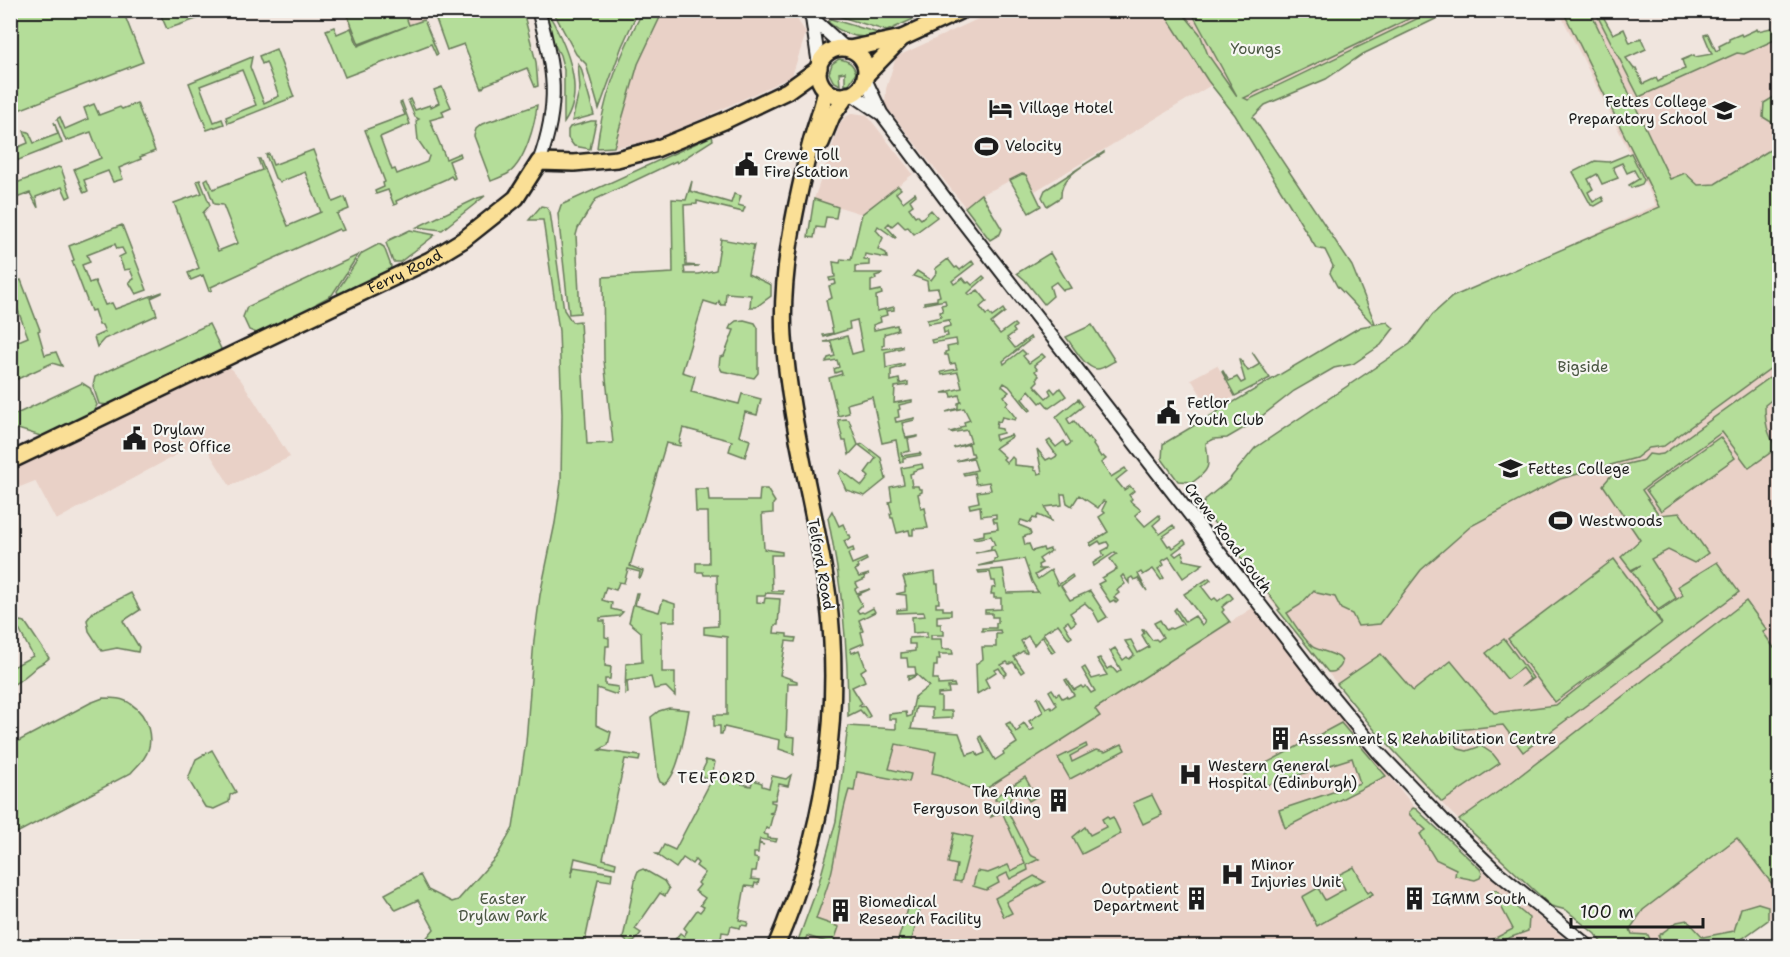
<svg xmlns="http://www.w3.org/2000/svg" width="1790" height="957" font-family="'Shantell Sans',sans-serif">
<rect width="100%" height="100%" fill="#f0e5de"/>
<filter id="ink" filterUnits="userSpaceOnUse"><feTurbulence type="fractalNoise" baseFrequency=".0167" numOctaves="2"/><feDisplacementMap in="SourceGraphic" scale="12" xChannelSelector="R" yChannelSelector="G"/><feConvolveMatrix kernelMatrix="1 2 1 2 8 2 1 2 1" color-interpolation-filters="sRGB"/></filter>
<g filter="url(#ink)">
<!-- built -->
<g fill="#e9d1c7">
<path d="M344,11H421L424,20L357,46Z"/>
<path d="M663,11H792L806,33L792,76L654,141L614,147L638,63Z"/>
<path d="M995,11H1433L1229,108L1213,84L1035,191L1026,175L1022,174L994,189L981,194L965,207L885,105L886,89L896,57Z"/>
<path d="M1559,11H1595L1639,96L1737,53L1744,54L1779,38V912L1731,946H1604L1595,934L1566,910L1551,906L1481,843L1420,781L1377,733L1298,636L1202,509L1203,505L1410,345L1453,300L1656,205Z"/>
<path d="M853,113L867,115L913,174L862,214L814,199L840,124L845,117Z"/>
<path d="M1217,365L1235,396L1212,412L1191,379Z"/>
<path d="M228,366L241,380L290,457L230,486L202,441L56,520L35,481L20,487L11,469Z"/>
<path d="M1254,607L1415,808L1462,853L1574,946H796L818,886L836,821L848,726L959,733L978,784Z"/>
</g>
<!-- green -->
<g fill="#b4dd99" stroke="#687c5a" stroke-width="1.5">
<path d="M10,11H123L143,62L11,113Z"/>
<path d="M159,11H220L167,29Z"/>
<path d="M346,11H404L409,25L424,20L438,54L436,55L431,44L345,77L326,30L334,27L337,34L351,28L358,46L407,26L359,44Z"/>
<path d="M433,11H523L536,62L538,86L535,87L527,68L485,85L482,89L464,44L447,50Z"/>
<path d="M545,11C550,15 554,23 557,30C571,58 584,95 564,123V70L560,55L551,38Z"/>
<path d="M553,11H638L622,46L599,109L586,64L576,54Z"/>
<path d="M643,11H663L638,64L614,147L597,148C602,101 621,52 643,11Z"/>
<path d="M822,11H931L887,31Z"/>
<path d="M1163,11H1181L1200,34L1208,55L1237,96L1191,11H1425L1244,98L1248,100L1433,11H1452L1363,54L1326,79L1265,105L1253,117L1352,266L1375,323H1372L1337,286L1330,273L1333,266L1325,250L1316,248L1235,115L1208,81Z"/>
<path d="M1563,11H1590L1670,179L1685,173L1698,185L1715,184L1778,145L1776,125L1763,117L1764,103L1777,95L1779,98V362L1664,446L1649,448L1636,458L1560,479L1471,526L1421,570L1380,624L1358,626L1352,614L1341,609L1335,597L1317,593L1314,590L1300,605L1287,613C1294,623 1303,639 1313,647C1317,651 1355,655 1337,670C1333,673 1332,672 1328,672L1278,610L1280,609L1205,511L1203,504L1207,498L1228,481L1255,448L1410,344L1433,314L1452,297L1660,207Z"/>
<path d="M1595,11H1600L1613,34L1624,29L1630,43L1641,38L1646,49L1626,58L1634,69L1636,68L1643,84L1656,78L1658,82L1663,79V77L1685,69L1682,60L1694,55L1695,57L1712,54L1704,35L1708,34L1716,51L1720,49L1719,46L1729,41V39L1741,34L1742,36L1757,29L1758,31L1771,28L1774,32L1779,30V38L1744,54L1737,53L1639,97Z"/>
<path d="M831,19L878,33L877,35C859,41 843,34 828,22Z"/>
<path d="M276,49L294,97L228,123L226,117L256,105L242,70L200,86L214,122L222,119L224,124L207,130L189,83L252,57L250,67L264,103L279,96L266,62L262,64L259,56Z"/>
<path d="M839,59C850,61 853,64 856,73L849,84L845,85V72L839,73L840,85L833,81L829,73L832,64Z"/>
<path d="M578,64L581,68L594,115L572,121L580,88Z"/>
<path d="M442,87L451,107L442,111L444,116L430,120L446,159L460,153L461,156L449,161L455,178L453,179L451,176L446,179L396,201L397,204L394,205L388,190L376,194L375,191L384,187L383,183L385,182L365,130L405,115L400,103L402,102L410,124L380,137L392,170L395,169L397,174L427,162L429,156L418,140L416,121L419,119L415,117L408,100L410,99L415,110L430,105L431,107L439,103L434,90Z"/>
<path d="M137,103L155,151L140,157L141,159L119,168L123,179L113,182L108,171L84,180L88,191L84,193L74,169L101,158L91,132L66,141L57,119L60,117L65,129L88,119L84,108L94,104L99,115L120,107L122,109Z"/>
<path d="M537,105C535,125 525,161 509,173C504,176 496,179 491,181L474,136L476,129L482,124Z"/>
<path d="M591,121H596L590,149L574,146L568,138V130L570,127Z"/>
<path d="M54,122L62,143L11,163V150L28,143L24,131L29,132L34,143L58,134Z"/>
<path d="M712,136L713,140L677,163L676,161L596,199L578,228L576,235L580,313L569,314L558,214L561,205Z"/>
<path d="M313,150L333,202L345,197L349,209L337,214L344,230L341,231L339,229L211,287L212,290L209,291L203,275L191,280L188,273L199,268L174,203L202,193L197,181L200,180L210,205L203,213L218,251L238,243L223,205L214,204L205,180L208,178L213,189L262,170L258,159H260L288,226L321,212L305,172L280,182L275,178L266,155L269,154L273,165Z"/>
<path d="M1104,152V153C1088,163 1059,176 1061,197L1047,206L1042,197L1045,190Z"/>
<path d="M1631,153L1644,180L1642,184L1631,188L1629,185L1639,179L1634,170L1627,173L1622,163L1613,167L1618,178L1602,184L1597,174L1588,179L1593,189L1588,192L1593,202L1602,197L1604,201L1595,206L1591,205L1573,172L1595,161L1609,162Z"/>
<path d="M58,167L61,168L71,196L67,198L62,187L36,197L38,208L30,193L11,200V185Z"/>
<path d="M1022,174L1026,175L1041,206L1029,213L1010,180Z"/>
<path d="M692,181L690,191L731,203L734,194L741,196L738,205L745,207L743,212L697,201V204L684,205L686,265L699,266L684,267L685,274H698L716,270L721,239L754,245L748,274L771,285V296L756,307H750L751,295L726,293L725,305H721L719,301L717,305L704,301L682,372L695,376L691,392L739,404L742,394L761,399L757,415L745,412L739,436L750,440L745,457L729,451L732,441L683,428L679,443H681L680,446L666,443L630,566L643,571L641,577L639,578L640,572L628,569L624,583L619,582L616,590L606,587L602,600L612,603L611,609L623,612L619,616L600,618V621H605V637L609,638V646H606L605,666L611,667L610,679H605V685L618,687L617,695L597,688L596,725L611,732L608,745L599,750L640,756L639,761L625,759L603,859L616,863L615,868L575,858L571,877L574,867L612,873L611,881L598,879L584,946H420L434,929L418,900L396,910L385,894L420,875L428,890L452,902L458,900L497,856L513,828L526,742L534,640L540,595L555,523L561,482L562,414L559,331L543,220H529L541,206L546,207L550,212L564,310L572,322L580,321L587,444L613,443L604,360L603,277L673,273L672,199L686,200Z"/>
<path d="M898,186L901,189L896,193L903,202L915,193L916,195L910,200L913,205L909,208L915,216L917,215L921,219L931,210L937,217L914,234L908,227L905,228L898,221L892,226L889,223L886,226L896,237L895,238L878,226L876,230L883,238L878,249L886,253L887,258L865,254L864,259L869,260V265L855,266V273H882V274L875,276L876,279L871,281V292L881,290L882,294L876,296L877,311L894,307V310L886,311L887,315L880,317L881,322L873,325L874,330L897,325L898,330L884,334V345L882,346L883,349L902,346V348L885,352L886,368L904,364V366L891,370V381L899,379L900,384L908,382V385L895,387L894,403L912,400V402L899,405L900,409L898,410L899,417L895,418L896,422L915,418V420L902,423L906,438L918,436V437L908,439L910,451L901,453L902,456L920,453L921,455L903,458V462L900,463L896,440L882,443L872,397L847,404L849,413L838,416L829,378L842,374L841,371L835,373L834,369L839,367L837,360L826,362L828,358L835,356L831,342H824L847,336L852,354L863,351L857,320L849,322L850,329L824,337L823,335L833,333L826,300L832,298L829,286L836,284L835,280L830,281L829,278L835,277L833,262L840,263L841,259L851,260L862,214Z"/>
<path d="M981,194L1002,229L1000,234L990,240L965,207Z"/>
<path d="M485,196L442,230L417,227L478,198Z"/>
<path d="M814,199L838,207L836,218L826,217L824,228L816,227L814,238L808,237Z"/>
<path d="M122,225L147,290L136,294L129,282L134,279L130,269L124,270L119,257L125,254L122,248L117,249L115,244L87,255L90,262L82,265L89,283L95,281L105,305L112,303L115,309L162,292V293L151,298L157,315L104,339L97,347L94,337L105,332L102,325H99L94,310L91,311L72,261L74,260L69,246Z"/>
<path d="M410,230L435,235L400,262H393L386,243L389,240Z"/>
<path d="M379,244L384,247L391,266L390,270L338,294L337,291L362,253Z"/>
<path d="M1050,253L1071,288L1063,290L1056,282L1050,286L1053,296L1044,304L1025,280L1017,273Z"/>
<path d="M358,255L332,295L317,303L315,306L259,334L249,330L243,317L247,307Z"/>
<path d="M948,259L955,268L957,267L960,270L972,261L974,264L952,281L954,284L963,278L967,283L969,282L972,285L983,276L985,278L968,293L970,295L978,290L987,301L980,307L986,315L989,313L992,317L1003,309L1005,312L991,323L1000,334L1014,324L1016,326L1013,329L1015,332L1007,338L1015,348L1030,337L1031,339L1003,361L1004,364L1022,350L1026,354L1023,356L1029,363L1042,354L1045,357L1034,365L1037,369L1035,371L1039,376L1037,378L1038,381L1034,385L1046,398L1051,394L1049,390L1051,388L1055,393L1060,388L1066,396L1049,408L1043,401L1040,403L1029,390L1022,399L1031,410L1029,411L1009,386L1004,383L1002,386L1009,392L1004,396L1008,402L1006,405L1016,418L1015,420L1002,417L1000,422L997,421L996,428L1002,429L1003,433L995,435L996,440L1011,435L1012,437L995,448L1005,457L1003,459L1007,463L1012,457L1014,459V465L1034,467V470L1037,471L1038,474L1042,473L1037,449L1046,460L1050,458L1052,459L1057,456L1047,442L1050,440L1056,447L1064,441L1067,446L1071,443L1056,417L1078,399L1083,406L1067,419L1070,424L1074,421L1087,438L1089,437L1094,443L1093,445L1101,457L1103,456L1106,459L1101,463L1111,477L1125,468L1127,471L1116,480L1124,490L1130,486L1134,491L1129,495L1132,499L1130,501L1141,510L1135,515L1145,526L1159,515L1161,518L1153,525L1160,534L1173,525L1175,528L1162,537L1168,546L1170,545L1173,548L1184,540L1186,543L1173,553L1176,556L1182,552L1184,555L1183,560L1203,564L1183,578L1169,557L1162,561L1164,565L1158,569L1164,578L1161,580L1153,569L1143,575L1141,572L1138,574L1147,591L1138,578L1134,580L1132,577L1129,579V583L1123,575L1121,577L1125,584L1117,590L1119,593L1114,597L1118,601L1116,603L1114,600L1110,602L1098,584L1104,581L1102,578L1117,569L1110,559L1117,554L1115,552L1094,566L1093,563L1104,556L1102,551L1108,548L1109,545L1107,542L1101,544L1099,541L1091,546L1090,543L1108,532L1099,517L1105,513L1102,510L1106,502L1103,501L1098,508L1079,495L1072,506L1067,503L1065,494H1061L1062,505L1045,507L1051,521L1038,515L1036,519L1033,518L1030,523L1021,520L1019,525L1029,529L1031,534L1023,537L1025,545L1029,544L1032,551L1043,548L1044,551L1050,549L1051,551L1039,559L1042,563L1038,565L1039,569H1045L1035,575L1038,579L1051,570L1058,585L1072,575L1073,577L1061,586L1070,600L1090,591L1107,617L1099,622L1093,611L1085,603L1070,613L1076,622L1071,626L1068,621L1064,624L1072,637L1069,639L1058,624L1043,633L1055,651L1052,653L1042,636L1034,645L1028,636L1021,641L1027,652L1025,653L1023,651L1014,657L1024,671L1021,673L1013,662L1009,664L1007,662L1001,665L1007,673L1004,676L999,668L995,670L996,672L985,679L989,687L977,694L976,664L983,659L982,647H996V634H1001L1000,630L982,631V628H996V623H998V617H992V613H985V610L1001,609V598H994V594H991L992,588L996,587L995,581H992L990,572L979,573L978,571L1003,569L1007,593L1038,592L1032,582L1024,559L978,566L994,562V559L997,558L994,550L975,553L991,549V546L995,545L991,536L974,539L973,537L984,535V531L998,529L997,522H994L993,518H996V514L981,516L980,506L970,508L969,504L979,502L977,492L991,490L989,482L976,484L974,473L964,475L963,473L977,470L973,458L956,461L974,456L973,453H971L969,444L953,448L971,442L967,430L951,433L950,432L960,429V427L965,426L964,422L970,420L964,408L946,412L958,408V403L961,402L959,395L952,397L951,393H942L962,388L958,372L942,375L941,372L957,369L955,363L950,364L948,355H945V352L948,351L947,347L957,345L956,339L932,343L931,340L948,336L947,332L944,333L943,328L950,326L949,320L928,324L927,320L941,317L940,312L943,311L941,305L946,304L945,300L924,304V302L937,300V297L940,296L938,288L928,289L927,281L913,276L917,271L931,280L937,272L935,269Z"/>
<path d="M12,266L18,281L21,280L40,330L38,331L45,355L56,352L62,366L52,363L11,382V344L28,337L11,292V267Z"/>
<path d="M744,320L755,323L758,328V373L754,378L722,371L719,366L720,357L724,356L734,330L729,329L731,325L736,321Z"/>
<path d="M1387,322L1394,328L1381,345L1353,364L1334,368L1294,391L1253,423L1227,438L1214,439L1206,443C1209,465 1212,468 1193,482L1178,481L1162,459L1163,444L1360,327Z"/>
<path d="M209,324L222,351L110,405L99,404L93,386L95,377Z"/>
<path d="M1092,325L1115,361C1110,363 1103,369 1097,369C1085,368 1073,346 1066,337Z"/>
<path d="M1252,352L1270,378L1235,396L1222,372L1223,371L1229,381L1237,377L1241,383L1245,381L1239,360L1240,359L1248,371L1260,364Z"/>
<path d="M1779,371V394L1765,405C1765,422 1767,434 1777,448L1749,468L1722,432L1642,490L1659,515L1680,513L1708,553L1694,563L1668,550L1651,559L1676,598L1658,610L1632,571L1641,565L1631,570L1621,557L1640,540L1603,485L1619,466L1644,460L1649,454L1656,455L1663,454Z"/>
<path d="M82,383L90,388L97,405L92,414L44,437L11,427L10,417Z"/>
<path d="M846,419L849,420L858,445L849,455L846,441H843L838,420Z"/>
<path d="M1720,437L1735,458L1661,511L1646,490Z"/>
<path d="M863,444L881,458L886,479L865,496L846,490L839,474L841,470L862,486L869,477L865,473L876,458L859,445Z"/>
<path d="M922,464L923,468L913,471V473L910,474L912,486H918L919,489H922V492L918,494L921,509L925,508L926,513L925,514L928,528L913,529V535H910L909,530L897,533L893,518H891L890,514L892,513L889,502L892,501L890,487L904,484L901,468Z"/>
<path d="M695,489H708L709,501H759L760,489H767L775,502L773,504V513L762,514L764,549L782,552V555H771L772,591H783V594L766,593L765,596H757V602L764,603L765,598L780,599L778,625H775L774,633L787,634V637L796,638L795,642L786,641L780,675L797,681V683H788L786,736L795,737L794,754L779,749L780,740L724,727L722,734H720V726H714V715H727V637L704,634V627L718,626L717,575H704L703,572H696V563H709L708,512H696Z"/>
<path d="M832,511L839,526L843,524L848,535H850L851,538L844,541L848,550L853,548L854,551L848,554L852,564L866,558L867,560L857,565L859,568L855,570L859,577L869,574L864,576L865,579L856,583L858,587L855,589L857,593L870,589L857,595L862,605L857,610L859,613L862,612L864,613L873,608L875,612L859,620L863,631L861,632L864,643L850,649L852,653L859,650L866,668L861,671L865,681L852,687L862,703L859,705L861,707L864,706L870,716L867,718L860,710L848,716C848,645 842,587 828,518Z"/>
<path d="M1614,559L1662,624L1656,613L1683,595L1678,586L1717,562L1739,592L1523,752L1503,725L1458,730C1453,738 1454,742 1459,749L1467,751L1481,746L1493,754L1500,763L1442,802L1377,733L1337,684L1381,654L1413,691L1451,661L1494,713L1556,705L1661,624L1555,702L1508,639Z"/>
<path d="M935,572L936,584H938L939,603H936V607H943V610H951V615L937,616V624H941V630L944,631V635H931V639H941L942,649H952L953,654H939L940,659H937V666H934L933,679H938V685L954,684L955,687H948L949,693L938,694V697H941V711H952V718L932,719V708L916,707L911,729L959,733L967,755L976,752L978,756L985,753L979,737L981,736L995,760L1004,754L1003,752L1017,743L1006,724L1010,722L1016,732L1020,729L1019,727L1024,723L1030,731L1034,729L1029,721L1043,712L1037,698L1039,697L1046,708L1050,706L1052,709L1057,705L1049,691L1052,689L1056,695L1059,693L1062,698L1066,696L1068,698L1074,695L1065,680L1067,679L1074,690L1081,686L1083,688L1086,686L1091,693L1095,691L1082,669L1085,667L1092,679L1107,675L1097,659L1100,658L1107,669L1112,667L1117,673L1121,670L1110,651L1115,648L1123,660L1127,657L1129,659L1134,655L1125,641L1131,640L1138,653L1149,647L1142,635L1144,633L1142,630L1144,629L1152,640L1156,639L1158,641L1163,637L1154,623L1160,620L1166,630L1170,628L1172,629L1183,624L1174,610L1176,608L1185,622L1195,616L1202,625L1205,622L1184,594L1209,578L1211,580L1202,587L1212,600L1215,598L1218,601L1229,593L1233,598L1222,607L1224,610L1222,612L1230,622L1095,709L1100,716L978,794L976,788L971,789L941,775L932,773L936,752L896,744L889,769L911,774L909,782L857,772L854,791L849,790C841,815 838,840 833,865C830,883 822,901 816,919L839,927L833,944L807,936L802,946H796L818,886L836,821L848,726L896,729V719H889V714L906,712L907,717L911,716L915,697L929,686L917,675L908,680V676L916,675L915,667H908L907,658H901V653L915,651V644H909V638L927,637V632L913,633L912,617L925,616L924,612L897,613V610L907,609L906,595L896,594L905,592V587H906L903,577Z"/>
<path d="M131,593L140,610L123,621L139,647L138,652L117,648L102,651L89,631L87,620L93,612Z"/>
<path d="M636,593H638L635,605L659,612L663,600L675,604V621H662V672H675V696L666,687L654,689L651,677L627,681L628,693L625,694L626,664L642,662L641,632L629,622Z"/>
<path d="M1746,601L1767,630L1763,632L1774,648L1778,646L1779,648L1780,814L1778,815L1780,818L1779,893L1737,838L1643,910L1630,929L1632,934L1648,935L1653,946H1604L1595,934L1566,910L1551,906L1459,820L1513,781Z"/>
<path d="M14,620L25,622L49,658C45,663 40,663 36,667C28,675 21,680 11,686V668L33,656Z"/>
<path d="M1504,639L1533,678L1521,687L1530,679L1522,668L1507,679L1486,653Z"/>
<path d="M103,698C113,698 123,698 131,704C148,715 156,741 144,758C140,764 135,768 131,773L11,836V745L90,703Z"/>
<path d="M669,708L689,710C686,726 679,777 664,784L660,782L658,777L651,717L659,711Z"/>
<path d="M1341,723L1386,776L1285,828L1279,810L1360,783L1352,758L1258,788L1256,784L1250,786L1244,775Z"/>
<path d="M1086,744L1087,747L1070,756L1072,762L1096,750L1105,752L1122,744L1125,750L1070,779L1058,758Z"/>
<path d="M212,750L236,792L230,795L229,802L214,809L205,807L188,779L196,759Z"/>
<path d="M705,760L715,762L713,771L743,778L742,784L751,786L753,780L762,783V786L769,788L772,776L786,779L791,775L788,786L779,784L775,800H771V802L775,803L773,812L769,813L773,814L769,829L766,828L764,834L768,835V838L777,839L776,842L760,839L759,843L764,845L759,844L758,853H754V858L758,859L756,871H752L751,879L759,880L758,884L755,883L754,887L745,886L739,920L748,922L747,926L741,925L740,928L731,926L729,933L722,932L720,946H670L680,933L684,936L687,931L684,928L697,910L700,912L704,907L700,905L705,898L695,891L700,885L698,883L705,873L696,866L698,863L695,860L692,864L683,858L676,868L656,854H659L664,845L675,850L711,781L700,775L706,763Z"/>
<path d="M1025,777L1036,797L1029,801L1023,791L1012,796L1009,801L995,800L996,796Z"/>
<path d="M1152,795L1162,815L1143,824L1133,803Z"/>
<path d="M1002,808L1007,810L1030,855L1039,859L1027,865L1028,870L1010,879L1007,873L997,878L999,883L986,890L973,886L977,871L988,873L1008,865L1011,871L1025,864L1002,812L991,817L994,811Z"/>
<path d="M1413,808L1416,809L1480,869L1482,873L1480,878L1475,880L1455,876L1456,869L1435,859L1420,834L1426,830L1410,815L1409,812Z"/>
<path d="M1107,816L1109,819L1113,817L1121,834L1082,854L1073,837L1085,827L1090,835L1106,827L1102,819Z"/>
<path d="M954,833L973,837L961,882L954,881L957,865L948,863Z"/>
<path d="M1354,867L1368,893L1371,891L1373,894L1317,926L1302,897L1318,888L1325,900L1345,889L1338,875Z"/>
<path d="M643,869L664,881L669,889L665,896L660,893L635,929L641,933L634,942L628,943L623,938L636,876L638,871Z"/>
<path d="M1034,876L1045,882L1006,902L1012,913L1004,917L995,898Z"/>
<path d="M1496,890L1529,918L1528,931L1487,946H1480L1513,929L1496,897L1493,898L1490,892Z"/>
<path d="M910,903L921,906L912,939C908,946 904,945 897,943Z"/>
<path d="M1758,903L1768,906V920L1732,946H1665L1658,936L1677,922L1687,920L1703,937L1734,931L1741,908Z"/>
</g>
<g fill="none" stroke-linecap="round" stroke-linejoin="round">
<defs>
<g id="minor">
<path d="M538,10C555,69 560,104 539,162"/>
<path d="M808,10L812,18L846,49"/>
<path d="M812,18L819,65"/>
<path d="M865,79L881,113L956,213L1313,673L1378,752L1443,820L1497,872L1588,946"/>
<path d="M852,94L880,113"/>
</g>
<g id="major">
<circle cx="842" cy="72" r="24"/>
<path d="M849,49L902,38L962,10"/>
<path d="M865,76L902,38"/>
<path d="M821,143L832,116L847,95"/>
<path id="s1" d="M10,461L430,260L463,240L516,198L539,162L574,163L617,159L656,149L724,121L787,91L819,68"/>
<path d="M776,946C823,837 843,716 828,597C816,511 790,426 784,338C780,275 795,208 810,146C815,126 822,111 826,90"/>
</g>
</defs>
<!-- minor casing -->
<use href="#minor" stroke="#1c1c1c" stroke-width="16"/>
<!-- major casing -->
<use href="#major" stroke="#1c1c1c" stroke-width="20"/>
<!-- minor -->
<use href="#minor" stroke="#f6f6f2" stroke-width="12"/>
<!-- major -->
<use href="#major" stroke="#fadf96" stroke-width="15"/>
</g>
</g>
<!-- icons -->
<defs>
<symbol id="hotel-bare" viewBox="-9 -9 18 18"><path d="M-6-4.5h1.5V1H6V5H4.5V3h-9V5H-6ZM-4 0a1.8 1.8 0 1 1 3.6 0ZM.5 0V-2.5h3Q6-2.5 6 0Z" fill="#1c1c1c" stroke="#f6f6f2" stroke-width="2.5" paint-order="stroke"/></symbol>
<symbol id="school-bare" viewBox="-9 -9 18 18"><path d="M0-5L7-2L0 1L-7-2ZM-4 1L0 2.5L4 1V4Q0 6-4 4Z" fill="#1c1c1c" stroke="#f6f6f2" stroke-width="2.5" paint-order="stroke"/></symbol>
<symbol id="stadium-bare" viewBox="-9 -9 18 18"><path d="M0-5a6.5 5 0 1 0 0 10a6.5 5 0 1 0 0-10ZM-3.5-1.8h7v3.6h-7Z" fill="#1c1c1c" stroke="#f6f6f2" stroke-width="2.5" paint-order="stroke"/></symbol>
<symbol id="civic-bare" viewBox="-9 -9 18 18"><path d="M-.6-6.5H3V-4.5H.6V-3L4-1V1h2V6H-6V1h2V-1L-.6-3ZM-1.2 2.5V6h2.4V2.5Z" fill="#1c1c1c" stroke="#f6f6f2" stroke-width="2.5" paint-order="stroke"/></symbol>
<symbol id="building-bare" viewBox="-9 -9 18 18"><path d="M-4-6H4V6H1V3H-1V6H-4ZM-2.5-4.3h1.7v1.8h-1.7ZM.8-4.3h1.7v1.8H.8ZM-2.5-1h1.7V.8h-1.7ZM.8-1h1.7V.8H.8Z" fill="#1c1c1c" stroke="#f6f6f2" stroke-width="2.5" paint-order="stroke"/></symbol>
<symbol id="hospital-bare" viewBox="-9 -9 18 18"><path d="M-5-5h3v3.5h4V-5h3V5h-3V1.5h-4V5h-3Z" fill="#1c1c1c" stroke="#f6f6f2" stroke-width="2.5" paint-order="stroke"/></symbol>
</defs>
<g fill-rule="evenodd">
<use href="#hotel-bare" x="984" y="92" width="33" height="33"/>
<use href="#school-bare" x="1708" y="94" width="33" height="33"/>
<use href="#stadium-bare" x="970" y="130" width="33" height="33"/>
<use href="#civic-bare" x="730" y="148" width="33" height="33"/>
<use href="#civic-bare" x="1152" y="396" width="33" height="33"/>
<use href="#civic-bare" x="118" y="422" width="33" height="33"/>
<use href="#school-bare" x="1494" y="452" width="33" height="33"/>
<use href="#stadium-bare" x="1544" y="504" width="33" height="33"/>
<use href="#building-bare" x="1264" y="722" width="33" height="33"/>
<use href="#hospital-bare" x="1174" y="758" width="33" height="33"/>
<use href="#building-bare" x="1042" y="784" width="33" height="33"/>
<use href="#hospital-bare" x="1216" y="858" width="33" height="33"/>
<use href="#building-bare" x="1180" y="882" width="33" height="33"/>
<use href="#building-bare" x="1398" y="882" width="33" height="33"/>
<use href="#building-bare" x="824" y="894" width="33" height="33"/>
</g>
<g text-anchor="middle" stroke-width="4.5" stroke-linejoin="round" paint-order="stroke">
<!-- park labels -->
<g font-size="15" fill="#4a5642" stroke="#f6f6f2">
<text x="1256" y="54">Youngs</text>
<text x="1583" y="372">Bigside</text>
<text x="503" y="904">Easter<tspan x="503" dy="17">Drylaw Park</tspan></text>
</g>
<!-- poi labels -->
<g font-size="15" fill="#1c1c1c" stroke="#f6f6f2" text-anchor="start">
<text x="1707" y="107" text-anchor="end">Fettes College<tspan x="1707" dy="17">Preparatory School</tspan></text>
<text x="1019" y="113">Village Hotel</text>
<text x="1005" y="151">Velocity</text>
<text x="764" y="160">Crewe Toll<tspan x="764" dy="17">Fire Station</tspan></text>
<text x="1187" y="408">Fetlor<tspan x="1187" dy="17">Youth Club</tspan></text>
<text x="153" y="435">Drylaw<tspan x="153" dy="17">Post Office</tspan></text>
<text x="1528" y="474">Fettes College</text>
<text x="1579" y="526">Westwoods</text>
<text x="1298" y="744">Assessment &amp; Rehabilitation Centre</text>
<text x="1208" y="771">Western General<tspan x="1208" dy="17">Hospital (Edinburgh)</tspan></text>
<text x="1041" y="797" text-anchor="end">The Anne<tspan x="1041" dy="17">Ferguson Building</tspan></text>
<text x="1251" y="870">Minor<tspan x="1251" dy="17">Injuries Unit</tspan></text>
<text x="1179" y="894" text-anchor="end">Outpatient<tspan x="1179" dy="17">Department</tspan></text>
<text x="1432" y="904">IGMM South</text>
<text x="859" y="907">Biomedical<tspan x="859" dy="17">Research Facility</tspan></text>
</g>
<!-- street labels -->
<g font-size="15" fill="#1c1c1c" stroke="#f6f6f2">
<text dy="5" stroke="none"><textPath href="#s1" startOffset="438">Ferry Road</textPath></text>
<text transform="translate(1228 538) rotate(53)" y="5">Crewe Road South</text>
<text transform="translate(821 564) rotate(80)" y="5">Telford Road</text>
</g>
<!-- neighbourhood labels -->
<g font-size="16" letter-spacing="1.5" fill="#1c1c1c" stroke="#f6f6f2">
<text x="717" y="783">TELFORD</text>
</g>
</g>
<!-- margin -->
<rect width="1790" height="957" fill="none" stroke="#f6f6f2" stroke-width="36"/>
<rect x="18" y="18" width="1754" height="921" fill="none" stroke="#1c1c1c" stroke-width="2" filter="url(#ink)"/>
<!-- scale -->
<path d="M1571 918v9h132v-9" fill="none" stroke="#1c1c1c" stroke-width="3"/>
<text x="1580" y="918" font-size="18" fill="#1c1c1c" stroke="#f6f6f2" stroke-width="4.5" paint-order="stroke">100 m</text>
</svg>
